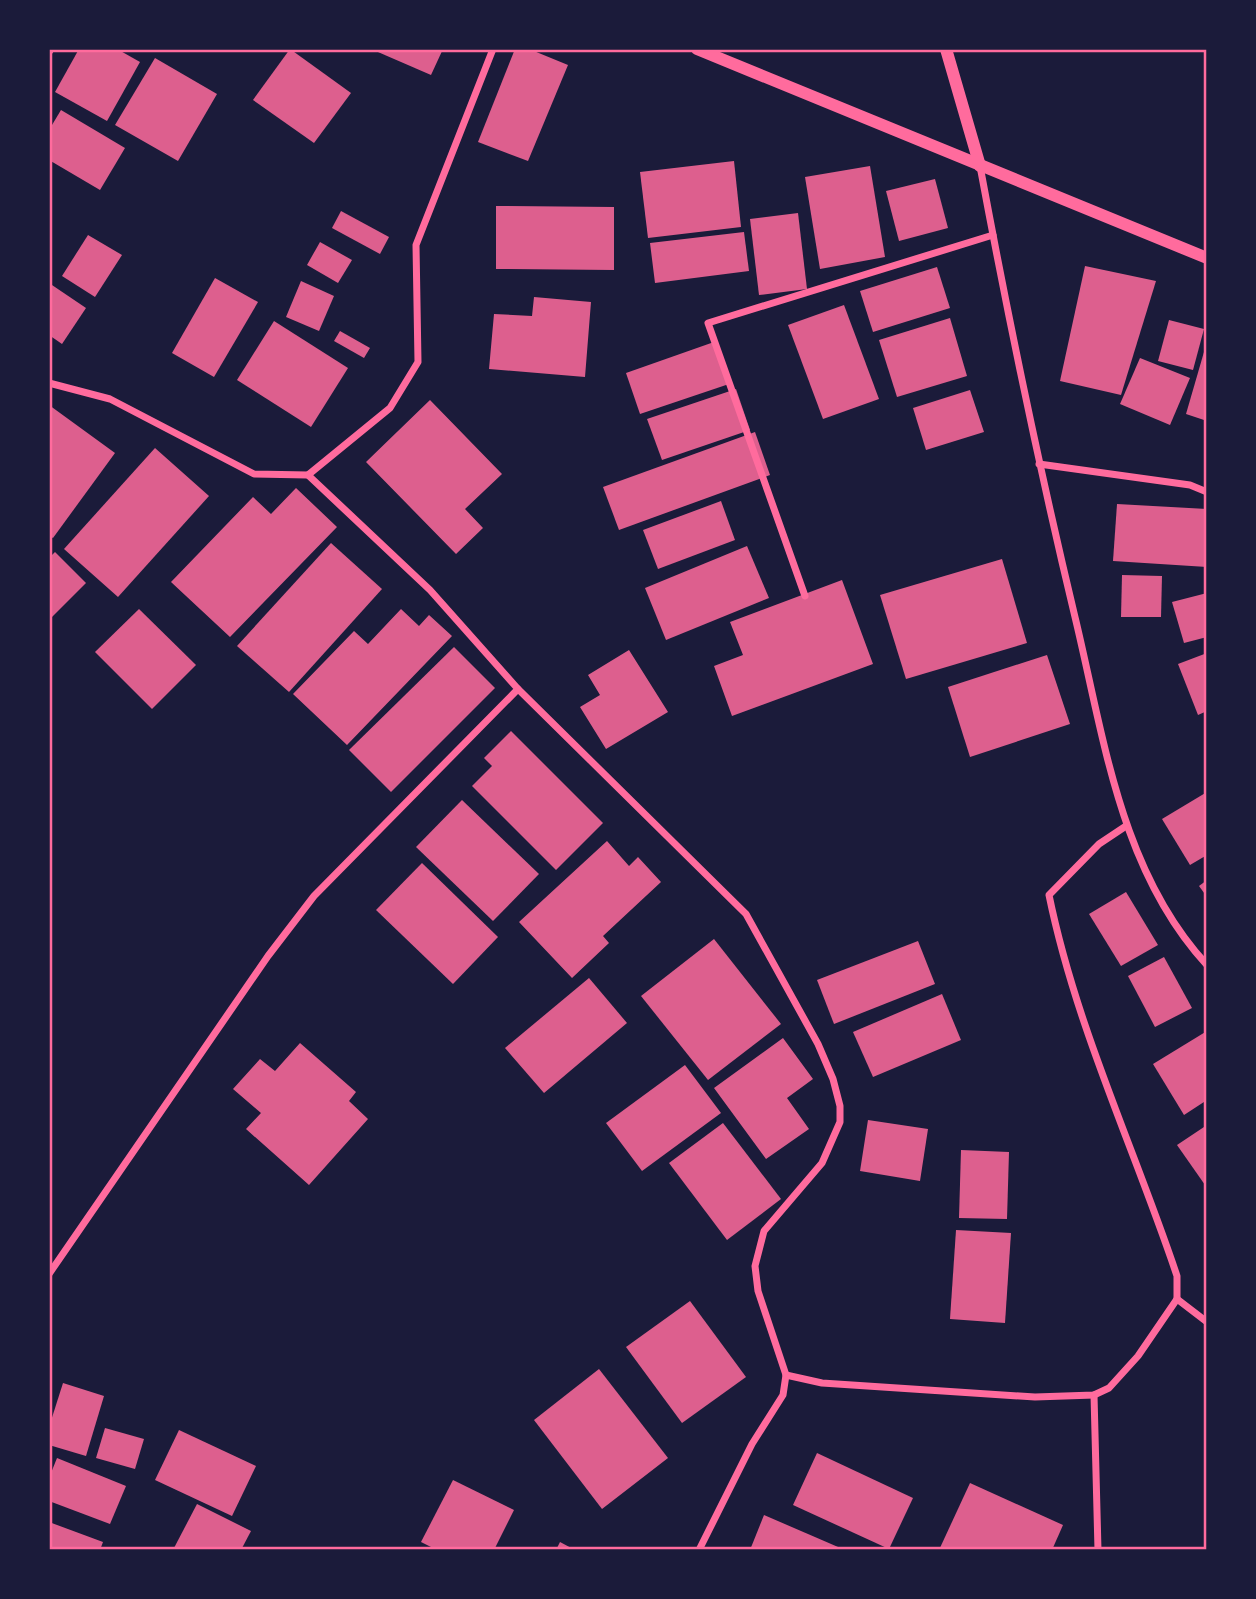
<svg xmlns="http://www.w3.org/2000/svg" width="1256" height="1599" font-family="Arial,sans-serif">
<rect width="100%" height="100%" fill="#1b1b3a"/>
<!-- building -->
<g fill="#dd5f8e">
<path d="M79,49H117L140,62L107,121L55,92Z"/>
<path d="M290,49L351,93L314,143L253,100Z"/>
<path d="M371,49H443L431,75Z"/>
<path d="M515,49H529L568,65L528,161L478,142Z"/>
<path d="M155,58L217,94L178,161L115,125Z"/>
<path d="M61,110L125,148L100,190L49,160V130Z"/>
<path d="M734,161L741,227L648,238L640,172Z"/>
<path d="M870,166L885,257L820,269L805,177Z"/>
<path d="M935,179L948,228L899,241L886,191Z"/>
<path d="M496,206L614,207V270L496,269Z"/>
<path d="M341,211L389,237L380,254L332,228Z"/>
<path d="M798,213L807,289L759,295L750,219Z"/>
<path d="M744,232L749,271L655,283L650,243Z"/>
<path d="M88,235L122,255L95,297L62,276Z"/>
<path d="M320,242L352,260L338,283L307,265Z"/>
<path d="M1085,266L1156,281L1121,395L1060,381Z"/>
<path d="M937,267L950,308L873,332L860,291Z"/>
<path d="M215,278L258,302L214,377L172,353Z"/>
<path d="M301,281L334,296L319,331L286,317Z"/>
<path d="M49,283L86,308L62,344L49,335Z"/>
<path d="M534,297L591,302L585,377L489,369L494,314L532,316Z"/>
<path d="M844,305L879,399L823,419L788,325Z"/>
<path d="M950,318L967,376L897,397L879,340Z"/>
<path d="M1169,320L1204,329L1193,370L1158,361Z"/>
<path d="M274,321L348,368L311,427L237,380Z"/>
<path d="M340,331L370,348L364,358L334,341Z"/>
<path d="M714,342L729,384L640,414L626,373Z"/>
<path d="M1206,345H1207V421L1186,414Z"/>
<path d="M1140,358L1190,378L1170,425L1120,404Z"/>
<path d="M736,389L750,430L662,460L647,419Z"/>
<path d="M970,390L984,432L926,450L913,408Z"/>
<path d="M430,400L502,474L465,509L483,528L456,554L366,462Z"/>
<path d="M49,405L115,453L53,538L49,536Z"/>
<path d="M755,432L770,475L619,530L603,487Z"/>
<path d="M155,448L209,496L118,597L64,549Z"/>
<path d="M296,488L337,527L230,637L171,582L253,497L271,514Z"/>
<path d="M721,501L735,540L658,569L643,530Z"/>
<path d="M1117,504L1207,509V567L1113,561Z"/>
<path d="M331,543L382,589L289,692L237,646Z"/>
<path d="M747,546L769,598L666,640L645,588Z"/>
<path d="M55,552L86,583L49,620V558Z"/>
<path d="M1002,559L1027,643L906,679L880,595Z"/>
<path d="M1122,575L1162,576L1161,617H1121Z"/>
<path d="M842,580L873,664L732,716L714,666L743,655L730,622Z"/>
<path d="M1207,593V637L1184,643L1172,602Z"/>
<path d="M139,609L196,665L152,709L95,652Z"/>
<path d="M401,609L419,626L429,615L452,636L347,745L293,694L354,631L368,644Z"/>
<path d="M454,647L495,688L391,792L349,750Z"/>
<path d="M629,650L668,712L606,749L580,707L600,695L588,675Z"/>
<path d="M1207,653V711L1198,715L1178,664Z"/>
<path d="M1047,655L1070,724L970,757L948,687Z"/>
<path d="M511,731L603,823L556,870L472,786L492,766L484,758Z"/>
<path d="M1207,792V855L1190,865L1162,819Z"/>
<path d="M462,800L539,874L493,921L416,847Z"/>
<path d="M607,841L629,866L638,857L661,882L603,936L609,943L572,978L519,922Z"/>
<path d="M422,863L498,937L453,984L376,910Z"/>
<path d="M1207,880V897L1199,886Z"/>
<path d="M1126,892L1158,945L1121,966L1089,914Z"/>
<path d="M714,939L781,1024L708,1080L641,996Z"/>
<path d="M918,941L935,984L834,1024L817,980Z"/>
<path d="M1164,957L1192,1008L1155,1027L1128,976Z"/>
<path d="M589,978L627,1023L544,1093L505,1048Z"/>
<path d="M942,994L961,1040L873,1077L853,1032Z"/>
<path d="M1207,1031V1100L1184,1115L1153,1064Z"/>
<path d="M783,1038L813,1079L787,1098L809,1129L766,1159L714,1088Z"/>
<path d="M300,1043L356,1092L349,1101L368,1119L309,1185L246,1129L261,1113L233,1089L260,1059L275,1071Z"/>
<path d="M685,1065L721,1113L642,1171L606,1123Z"/>
<path d="M868,1120L928,1129L920,1181L860,1171Z"/>
<path d="M723,1123L781,1199L727,1240L669,1163Z"/>
<path d="M1207,1125V1184L1205,1185L1177,1145Z"/>
<path d="M961,1150L1009,1152L1007,1219L959,1218Z"/>
<path d="M956,1230L1011,1233L1005,1323L950,1319Z"/>
<path d="M690,1301L746,1377L682,1423L626,1347Z"/>
<path d="M599,1369L668,1458L602,1509L534,1420Z"/>
<path d="M63,1383L104,1396L86,1456L49,1445V1427Z"/>
<path d="M105,1428L144,1439L135,1469L96,1458Z"/>
<path d="M179,1430L256,1466L232,1516L155,1480Z"/>
<path d="M817,1453L913,1498L889,1549L793,1505Z"/>
<path d="M57,1458L126,1486L110,1524L49,1501V1478Z"/>
<path d="M453,1480L514,1510L494,1550H437L421,1542Z"/>
<path d="M970,1483L1063,1525L1052,1550H939Z"/>
<path d="M197,1504L251,1531L241,1550L174,1548Z"/>
<path d="M764,1515L845,1550H750Z"/>
<path d="M49,1522L103,1542L100,1550H49Z"/>
<path d="M560,1542L575,1550H556Z"/>
</g>
<g fill="none" stroke-linecap="round" stroke-linejoin="round">
<!-- minor -->
<g stroke="#ff6b9d" stroke-width="7">
<path d="M49,52L51,49"/>
<path d="M980,166C1008,317 1039,467 1075,617C1104,737 1120,871 1207,965"/>
<path d="M49,383L110,399L254,474L308,475L390,408L418,362L416,245L493,49"/>
<path d="M1039,464L1190,485L1207,492"/>
<path d="M805,596L708,323L993,235"/>
<path d="M518,689L746,914L818,1044L833,1079L840,1106V1122L822,1163L764,1231L755,1266L758,1291L786,1375L783,1395L752,1444L699,1550"/>
<path d="M49,1274L268,956L314,896L518,689L430,590L308,475"/>
<path d="M1177,1299L1207,1322"/>
<path d="M786,1375L822,1383L1035,1397L1094,1395L1109,1388L1138,1356L1177,1299V1276C1135,1150 1076,1027 1049,895L1099,844L1126,826"/>
<path d="M1094,1395L1098,1550"/>
</g>
<!-- tertiary -->
<g stroke="#ff6b9d" stroke-width="12">
<path d="M697,49L1207,258"/>
<path d="M946,49L980,166"/>
</g>
</g>
<!-- border -->
<rect width="1256" height="1599" fill="none" stroke="#1b1b3a" stroke-width="102"/>
<rect x="51" y="51" width="1154" height="1497" fill="none" stroke="#ff6b9d" stroke-width="2.5"/>
</svg>
